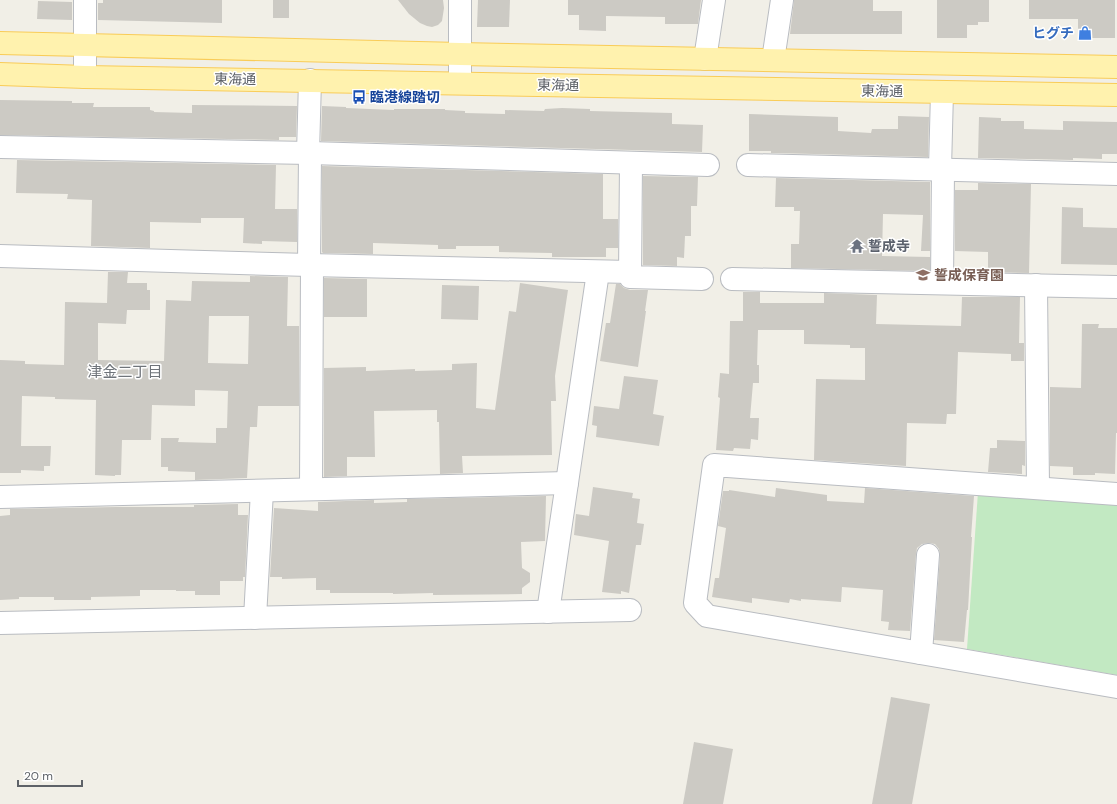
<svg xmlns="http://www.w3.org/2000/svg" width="1117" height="804" font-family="'DM Sans','Noto Sans JP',sans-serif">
<rect width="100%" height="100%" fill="#f1efe7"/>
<!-- green -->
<path fill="#c2e9c2" d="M978,492L1117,502V675L967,649Z"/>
<!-- building -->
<g fill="#cccac4" fill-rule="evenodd">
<path d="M103,0H222V23L98,20V3H103Z"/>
<rect x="273" y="0" width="16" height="18"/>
<path d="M398,0H443L444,8L442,21L438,25L432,27L427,26L420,23L409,14Z"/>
<path d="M478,0H510L509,27H477Z"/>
<path d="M568,0H701L698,24H665V17L606,16V31L579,30V15H568Z"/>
<path d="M794,0H873V11H902V34H790Z"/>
<path d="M937,0H989V22H978V25H967V38H937Z"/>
<path d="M1029,0H1115V38H1078V19H1029Z"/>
<path d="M38,1L72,2V20L37,19Z"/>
<path d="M0,100L72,101V103H94L93,107H150V110L154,111V112L192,113V105L297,106L296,137H279V140L0,135Z"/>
<path d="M322,106L346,107V108L394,110V109H445V110L465,111V113L505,114V110L544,111L545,109L562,108L590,109V111L672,113V124L703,125L702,152L321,141Z"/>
<path d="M749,114L838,117V131L871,133L872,129H898V116L929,117L928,157L776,153H771V151H749Z"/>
<path d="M979,117L1001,118V121H1024V129L1063,130V121L1117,122V154H1102V159L1073,158V160L978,158Z"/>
<path d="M17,160L276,165L275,209H297V242L262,241V244L243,243L244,218H201V223L150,222V248L91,246L92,200L67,199L68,194L16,193Z"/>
<path d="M322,166L603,174V219H618V248H606V257H552V253L499,252V246H456V249H438V245L373,243V254L323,253L322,252Z"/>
<path d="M643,176L698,177L697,206H691V236H685L684,258L677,257V266L643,265Z"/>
<path d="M776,178L930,182V251H921L923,215L883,214L882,256L930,257V271L791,268V244H799L800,211H794V207H775Z"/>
<path d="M978,183L1031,184L1029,273L988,272V252L955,251V190H978Z"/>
<path d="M1062,207L1083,208V227L1117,228V265L1061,264Z"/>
<path d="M108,272H128L127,283H147V290H150V310H127L126,324L98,323V360L164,361L166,300L191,301L192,281L250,282V276L288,277L287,326H299V406H258L257,427H250L247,478L195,480V472L168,471V467H161V438H179L178,442L216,443V428H227L228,391L195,390V406L152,405L151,440H122L121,475H115V476L95,475L96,400L55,399V397L22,396L21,446H51L50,466H44V471L21,470V473H0V360L25,361V364L64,365L65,302L107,303ZM209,316H249L248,364L208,363Z"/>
<path d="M324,278L367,279V317H324Z"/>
<path d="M520,283L568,290L555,376L556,401H551L552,455L462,456L463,473L440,474L439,422H437V410L374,411L375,457H347V476L324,477V368L366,367V371L415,369V371L452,370V364L477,363L476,408L495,410L509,311L516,312Z"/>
<path d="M616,284H620L624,288L630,290H648L645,311H646L638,367L600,361L606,323H610Z"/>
<path d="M442,285L479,286L478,320L441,319Z"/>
<path d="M743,292H760V303H824V293L877,295L876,324L961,326L962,297H1020L1019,343H1024V361H1011V354L958,352L956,414H947L946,424L907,423L906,466L814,460L816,379L865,380V348H850V345L804,344V330H758L757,365H759V383H753L750,418H759L758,440L751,439L750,449L734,448L733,451L716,450L720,398L718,397L720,373L729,374L730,321H743Z"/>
<path d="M1082,324H1099L1098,328H1117V433H1116L1115,474L1095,473V475H1073V467L1050,466V387L1081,388Z"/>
<path d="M624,376L658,380L653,414L664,416L659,446L596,437L597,426L592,425L594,406L619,409Z"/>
<path d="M997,440L1025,441V466L1022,465V474L988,472L990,448H997Z"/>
<path d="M593,487L633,493L632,498L640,499L637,523L644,524L641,545H636L629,593L621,591V594L602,592L609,541L574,535L576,514L589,516Z"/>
<path d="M776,488L827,495V501L864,503L865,488L974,496L971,537H972L968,610H967L964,642L934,640L940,556L939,549L935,544L929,543L922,544L917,548L916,554L910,631L888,630L889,622L881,621L883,590L842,587L841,602L801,599V601L790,599L789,603L752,598V603L712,597L715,578H719L726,528L718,526L723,491H729V490L775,497Z"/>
<path d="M546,496L545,541L521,542L522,568L530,573V582L522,588V594L433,595V593L393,594V593H330V590H316V578L282,579V577H270L274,508L318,511V502L374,500V503L407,502V499Z"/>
<path d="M238,504V515H248L245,577H243V581H220V595H195V591H176V590H140V596L91,597V600H54V597H19V599L0,600V516L10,515V509L116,507H194V505Z"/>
<path d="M891,697L930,704L912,804H872Z"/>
<path d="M694,742L733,749L723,804H683Z"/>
</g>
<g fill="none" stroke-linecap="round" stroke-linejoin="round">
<defs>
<g id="minor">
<path d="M705,59L714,0"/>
<path d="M773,60L782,0"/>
<path d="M85,77V0"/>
<path d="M460,83V0"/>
<path d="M0,147L310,153L708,165"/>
<path d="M308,153L310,80"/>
<path d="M631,163L630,277L702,279"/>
<path d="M748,165L1117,174"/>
<path d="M940,169L942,92"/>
<path d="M0,256L309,265L630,272"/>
<path d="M309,265L310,153"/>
<path d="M732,279L1117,287"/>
<path d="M942,283L943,170"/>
<path d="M1036,285L1038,488"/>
<path d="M311,489L312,265"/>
<path d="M1117,494L714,465L695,603L707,616L1117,687"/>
<path d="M0,497L567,483"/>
<path d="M548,612L598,272"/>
<path d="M255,618L262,491"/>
<path d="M0,623L630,610"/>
<path d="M921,653L928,555"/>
</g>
<g id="major">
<path d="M0,43L460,54L1117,67"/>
<path d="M0,74L85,77L1117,95"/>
</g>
</defs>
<!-- minor casing -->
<use href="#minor" stroke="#b9bcc1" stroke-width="24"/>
<!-- major casing -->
<use href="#major" stroke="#f9cc58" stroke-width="24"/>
<!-- minor -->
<use href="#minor" stroke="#fff" stroke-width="22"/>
<!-- major -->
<use href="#major" stroke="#fff2ae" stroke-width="22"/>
</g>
<!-- icons -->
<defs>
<symbol id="shop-bare" viewBox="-9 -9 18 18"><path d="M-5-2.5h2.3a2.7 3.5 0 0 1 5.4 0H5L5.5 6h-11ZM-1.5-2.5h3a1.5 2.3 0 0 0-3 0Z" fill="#3f7fe0" stroke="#fff" stroke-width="2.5" paint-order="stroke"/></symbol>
<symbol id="bus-bare" viewBox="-9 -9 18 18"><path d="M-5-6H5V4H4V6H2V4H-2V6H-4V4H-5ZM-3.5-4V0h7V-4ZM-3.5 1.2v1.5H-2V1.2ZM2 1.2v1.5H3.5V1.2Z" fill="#1a4fb4" stroke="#fff" stroke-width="2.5" paint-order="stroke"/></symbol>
<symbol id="temple-bare" viewBox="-9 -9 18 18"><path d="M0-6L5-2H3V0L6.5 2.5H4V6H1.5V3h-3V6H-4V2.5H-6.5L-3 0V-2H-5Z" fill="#6b7280" stroke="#fff" stroke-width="2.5" paint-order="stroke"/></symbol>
<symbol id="school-bare" viewBox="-9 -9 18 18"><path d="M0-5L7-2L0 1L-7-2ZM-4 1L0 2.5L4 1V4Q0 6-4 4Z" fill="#8d6e63" stroke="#fff" stroke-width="2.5" paint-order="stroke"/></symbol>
</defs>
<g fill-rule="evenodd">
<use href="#shop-bare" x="1075" y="23" width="20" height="20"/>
<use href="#bus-bare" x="349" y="87" width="20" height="20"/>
<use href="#temple-bare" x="847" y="236" width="20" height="20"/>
<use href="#school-bare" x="913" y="265" width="20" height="20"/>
</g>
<g text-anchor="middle" stroke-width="3" stroke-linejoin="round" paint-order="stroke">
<!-- shop labels -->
<g font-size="14" font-weight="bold" fill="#366cbe" stroke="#fff" text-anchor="end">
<text x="1074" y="38">ヒグチ</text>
</g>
<!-- street labels -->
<g font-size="14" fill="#5e6268" stroke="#fff">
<text transform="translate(235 79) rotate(1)" y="5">東海通</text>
<text transform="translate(558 85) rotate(1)" y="5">東海通</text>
<text transform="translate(882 91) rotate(1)" y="5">東海通</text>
</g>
<!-- transit labels -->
<g font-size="14" font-weight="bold" fill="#164399" stroke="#fff" text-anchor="start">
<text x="370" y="102">臨港線踏切</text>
</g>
<!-- worship labels -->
<g font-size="14" font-weight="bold" fill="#5b616d" stroke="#fff" text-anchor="start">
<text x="868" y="251">誓成寺</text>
</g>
<!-- education labels -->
<g font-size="14" font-weight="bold" fill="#785e54" stroke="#fff" text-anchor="start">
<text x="934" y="280">誓成保育園</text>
</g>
<!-- neighbourhood labels -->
<g font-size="15" fill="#6f747a" stroke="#fff">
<text x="125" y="377">津金二丁目</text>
</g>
</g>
<!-- scale -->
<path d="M18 780v6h64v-6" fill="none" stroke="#5e6268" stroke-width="2"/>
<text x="24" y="780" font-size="12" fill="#5e6268" stroke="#ffffff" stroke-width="3" paint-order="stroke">20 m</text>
</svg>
